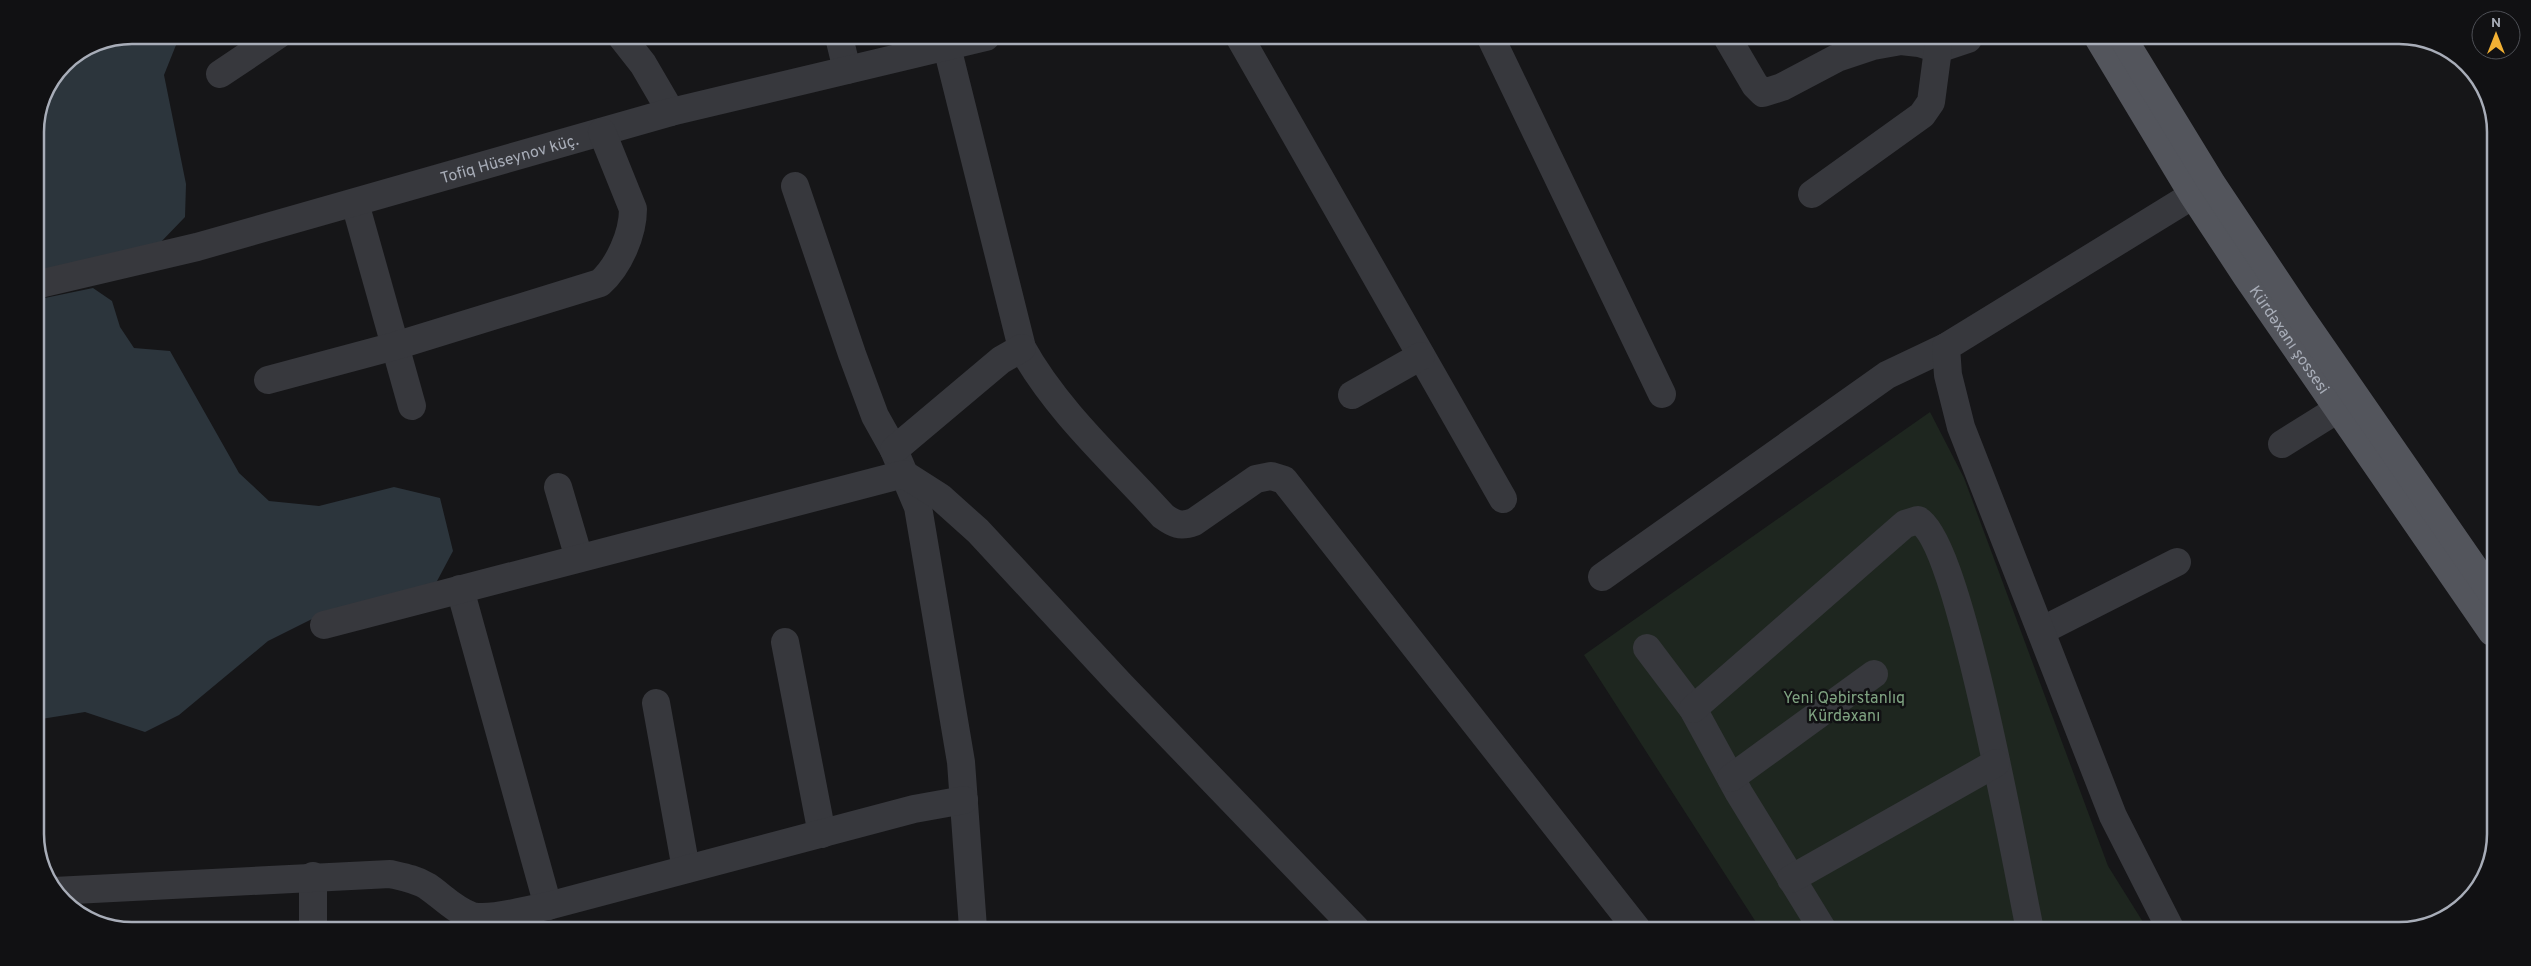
<svg xmlns="http://www.w3.org/2000/svg" width="2531" height="966" font-family="Overpass,sans-serif">
<rect width="100%" height="100%" fill="#161618"/>
<!-- green -->
<path fill="#1e261f" d="M1930,412L1964,478L2108,866L2148,930H1761L1584,655Z"/>
<!-- water -->
<g fill="#2c353c">
<path d="M132,35H180L164,75L186,184L185,217L158,245L35,273V126L63,63L95,42Z"/>
<path d="M93,288L112,301L120,327L134,348L170,351L239,473L269,501L319,506L394,487L440,498L453,551L436,583L326,612L268,641L179,715L145,732L85,712L35,720V300Z"/>
</g>
<g fill="none" stroke-linecap="round" stroke-linejoin="round">
<!-- minor -->
<g stroke="#37383d" stroke-width="28">
<path d="M621,36L643,64L671,112"/>
<path d="M839,37L847,70"/>
<path d="M1240,38L1503,499"/>
<path d="M1491,38L1662,394"/>
<path d="M1728,39L1755,85L1763,93L1782,87L1837,58L1873,46L1901,41L1919,43L1938,49L1968,39"/>
<path d="M947,47L1022,348C1056,410 1115,463 1163,516C1174,524 1180,527 1194,522L1256,479L1271,476L1284,480L1637,929"/>
<path d="M220,74L278,35"/>
<path d="M795,186L852,354L875,416L894,450L918,507L961,762L973,928"/>
<path d="M1812,194L1922,115L1931,102L1938,49"/>
<path d="M355,203L412,406"/>
<path id="s1" d="M35,285L197,247L671,112L986,37"/>
<path d="M268,380L395,346L600,283C619,266 633,234 633,209L602,132"/>
<path d="M1352,395L1421,356"/>
<path d="M2282,444L2338,409"/>
<path d="M894,450L1001,360L1022,348"/>
<path d="M558,487L579,558"/>
<path d="M1602,577L1887,375L1946,347"/>
<path d="M460,589L548,906"/>
<path d="M324,625L904,474L940,497L978,531L1120,684L1356,929"/>
<path d="M2041,631L2177,562"/>
<path d="M785,642L822,834"/>
<path d="M1647,648L1693,709L1739,793L1823,930"/>
<path d="M656,703L686,869"/>
<path d="M1693,709L1905,524L1918,520C1960,542 2017,868 2030,930"/>
<path d="M1731,778L1874,674"/>
<path d="M313,876V926"/>
<path d="M1791,879L1996,763"/>
<path d="M54,891L390,874C403,877 415,879 427,886C442,896 454,910 472,916C491,921 528,909 548,906L914,809L964,800"/>
<path d="M2171,930L2113,816L1961,427L1948,375L1946,347L2193,195"/>
</g>
<!-- major -->
<g stroke="#53555c" stroke-width="28">
<path id="s2" d="M2099,39L2193,195L2247,277L2492,632"/>
<path d="M2124,40L2212,184L2298,313L2493,595"/>
</g>
</g>
<g text-anchor="middle" stroke-width="5" stroke-linejoin="round" paint-order="stroke">
<!-- street labels -->
<g font-size="16" fill="#a8adb8" stroke="#111113">
<text dy="6" stroke="none"><textPath href="#s1" startOffset="491">Tofiq Hüseynov küç.</textPath></text>
<text dy="6" stroke="none"><textPath href="#s2" startOffset="356">Kürdəxanı şossesi</textPath></text>
</g>
<!-- park labels -->
<g font-size="16" fill="#7fa381" stroke="#111113">
<text x="1844" y="703">Yeni Qəbirstanlıq<tspan x="1844" dy="18">Kürdəxanı</tspan></text>
</g>
</g>
<!-- crop -->
<path d="M0 0H2531V966H0ZM132 44H2399A88 88 0 0 1 2487 132V834A88 88 0 0 1 2399 922H132A88 88 0 0 1 44 834V132A88 88 0 0 1 132 44Z" fill="#111113" fill-rule="evenodd"/>
<path fill="none" stroke="#a8adb8" stroke-width="2.5" d="M132 44H2399A88 88 0 0 1 2487 132V834A88 88 0 0 1 2399 922H132A88 88 0 0 1 44 834V132A88 88 0 0 1 132 44Z"/>
<!-- north arrow -->
<g transform="translate(2496 35)"><circle r="24" fill="#111113" stroke="#4d4f55"/>
<path d="M0-4L9 19L0 12L-9 19Z" fill="#f2b134"/>
<text y="-8" font-size="14" font-weight="bold" text-anchor="middle" fill="#a8adb8">N</text>
</g>
</svg>
